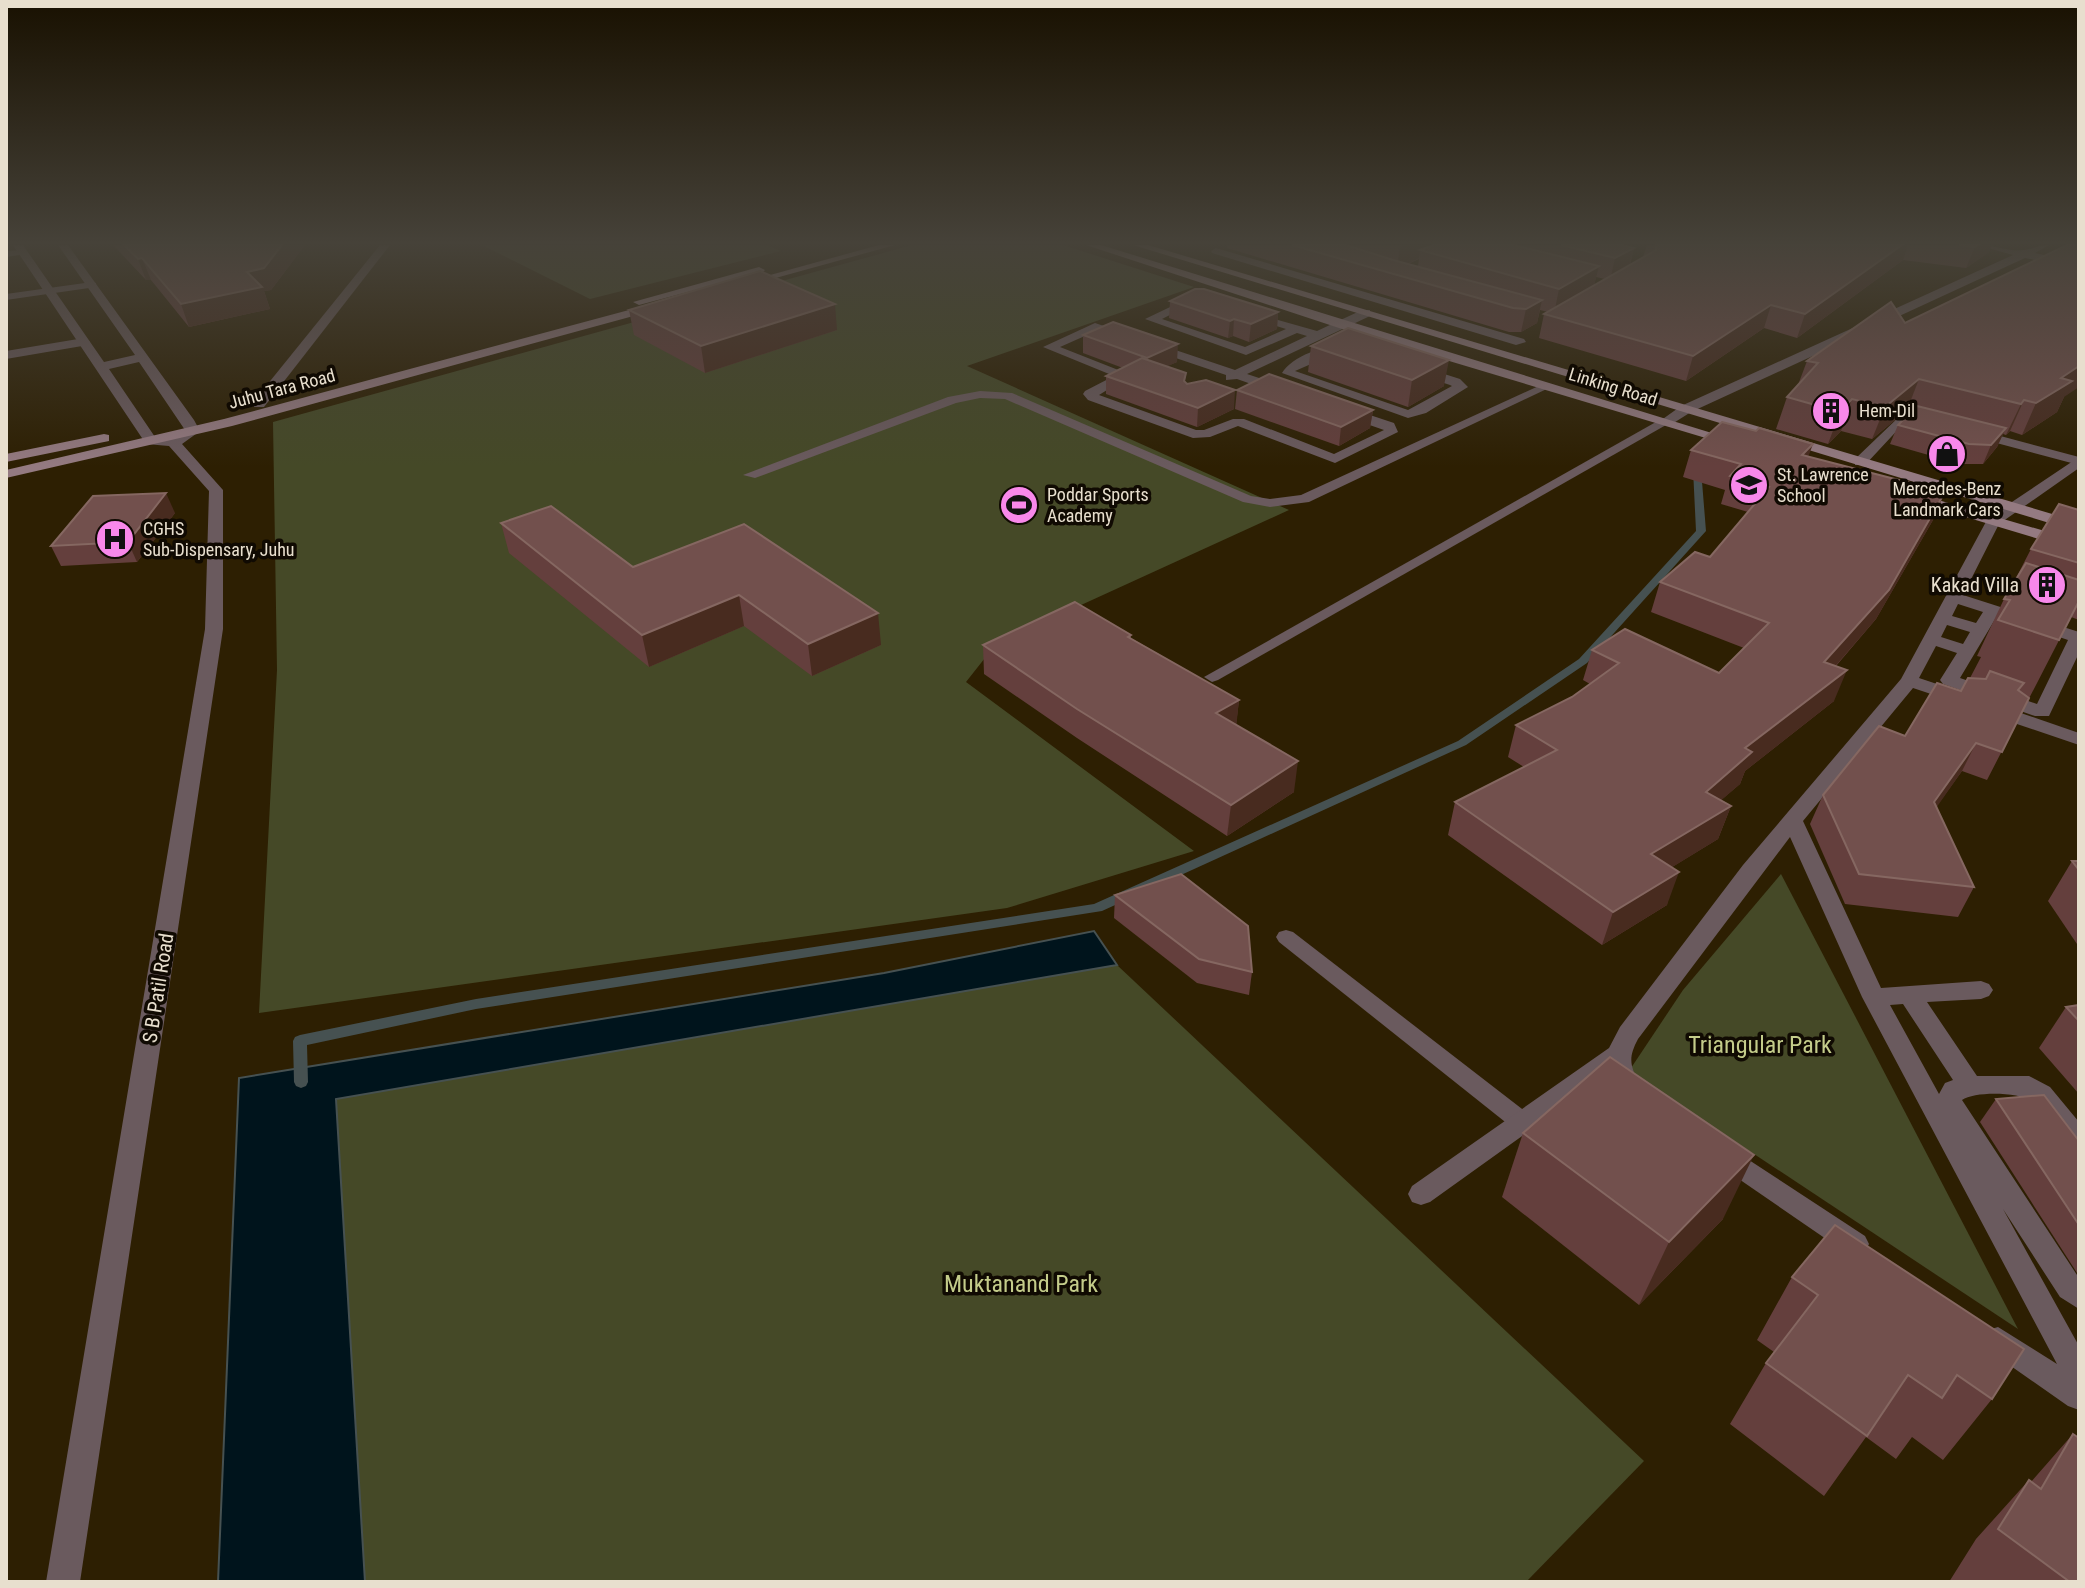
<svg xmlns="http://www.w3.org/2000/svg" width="2085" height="1588" font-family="'Roboto Condensed',sans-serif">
<rect width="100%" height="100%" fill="#2d1f02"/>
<!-- green -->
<g fill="#454927">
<path d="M482,245H766L781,251L590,299Z"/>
<path d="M912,245H1063L1194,287L967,366L1289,510L996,644L966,682L1194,851L1007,908L259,1013L277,670L273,422Z"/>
<path d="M1781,874L2018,1329L1629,1071L1683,990Z"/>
<path d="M1117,965L1644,1461L1526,1582H365L336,1099Z"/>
</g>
<!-- water -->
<path fill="#00141c" stroke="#465151" stroke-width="2" d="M1094,931L1117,965L336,1099L365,1582H218L239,1078L884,973Z"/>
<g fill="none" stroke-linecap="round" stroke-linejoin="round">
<!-- stream -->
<path fill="#465151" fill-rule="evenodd" d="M1697,466L1701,469L1706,531L1587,663L1466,745L1102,911L476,1009L307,1045L308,1082L306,1086L301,1088L296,1086L294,1082L293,1041L295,1037L300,1035L476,999L1094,904L1458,741L1579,659L1696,531L1693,469Z"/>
<!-- service -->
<g fill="#6a5a5e" fill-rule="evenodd">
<path d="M26,250V254L6,257V251Z"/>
<path d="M1543,384L1553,386L1309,502L1270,507L1243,502L1005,399L980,398L956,403L755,478L743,475L948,397L980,391L1012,393L1251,496L1270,499L1301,495Z"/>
<path d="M1902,414L1930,417L1936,421L1930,425L1905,422L1865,465H1855V459Z"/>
<path d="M1663,418L1673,421L1218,680L1212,682L1204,677Z"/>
<path d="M1978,430L2079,457V465L1974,437V431Z"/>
<path d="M1286,930L1293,932L1530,1115L1534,1122L1530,1129L1522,1131L1514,1129L1279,942L1276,937L1279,932Z"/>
</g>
<!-- minor -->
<g fill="#6a5a5e" fill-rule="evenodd">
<path d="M380,245H390L264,407H254V401Z"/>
<path d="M1977,245C1992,244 2009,252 2023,250C2033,249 2039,245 2049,245L2035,253L2079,263V269L2025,258L1691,412L1672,424L1660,421L1681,406L2013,255Z"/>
<path d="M1216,248L1524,339L1526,342L1516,345L1212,253L1211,251Z"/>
<path d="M92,282L96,283V287L6,300V294Z"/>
<path d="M1189,298L1199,300L1162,319L1245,347L1286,329L1250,318V312L1317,331L1362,310H1370V316L1247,374L1394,423L1398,432L1335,463L1238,426L1210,437L1193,438L1088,400L1083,394L1085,391L1114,376L1043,347L1095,323L1235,370L1307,336L1297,333L1246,355L1145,319ZM1096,331L1226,375V380L1237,379L1384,430L1334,454L1244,419H1233L1204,430H1196L1099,395L1131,375L1060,347Z"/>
<path d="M84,338L90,342L88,345L6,359V351Z"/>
<path d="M1344,342L1460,379L1468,387L1426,413L1408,418L1282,373C1292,356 1325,346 1344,342ZM1343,350L1450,385L1452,386L1408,410L1295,371Z"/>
<path d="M2079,457V468L1999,524L1963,595L2079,632V653L2049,716H2035L1943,684L1940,680L1957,653L1936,646L1919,678L1964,693L1967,697L1964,701L1958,703L1913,688L1803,821L1881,988L1981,981L1989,984L1993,990L1989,996L1981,999L1927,1002L1977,1076H2029L2050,1087L2079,1122V1152L2070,1148L2032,1101C2018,1092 1975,1091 1962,1100L2079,1278V1309L2060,1297L2003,1209L2079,1346V1410L2068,1406L1988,1350L1983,1340L1988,1330L1998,1327L2057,1364L1862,997L1790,837L1638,1039C1628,1058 1630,1065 1639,1083L1636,1090L1627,1093L1618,1090L1609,1074L1430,1202L1421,1205L1412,1202L1408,1194L1412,1186L1609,1048L1620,1027L1743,865L1901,679L1988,518ZM1958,604L1983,612L1976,623L1952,616ZM1997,616L2068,640L2037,704L1960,678ZM1947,625L1970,632L1963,644L1941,637ZM1903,1004L1953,1080L1945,1083L1939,1094L1890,1005Z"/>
<path d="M2015,711L2079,733V745L2008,721L2006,717Z"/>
<path d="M1726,1145L1865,1236L1869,1244L1865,1252L1855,1256L1845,1252L1717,1164L1713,1156L1717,1148Z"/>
</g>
<!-- tertiary -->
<path fill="#6a5a5e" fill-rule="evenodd" d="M13,245H23L104,362L135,355L58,245H68L194,420L200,431L182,444L223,490V629L80,1582H46L205,629L209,491L169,446L146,444ZM139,362L185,430L172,438L155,437L109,369Z"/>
<!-- secondary -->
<g fill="#947a81" fill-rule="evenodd">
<path d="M879,245H895L747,286L741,283Z"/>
<path d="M1086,245H1101L1741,442L1729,445L1339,328Z"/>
<path d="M1133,245H1148L2079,522V532Z"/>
<path d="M759,267L765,270L763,272L639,305L633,302Z"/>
<path d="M655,303L661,307L659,309L232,426L6,478V470L224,419Z"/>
<path d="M104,434L109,435V441L6,462V454Z"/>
<path d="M1914,493L2079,541V551L1909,500L1907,497Z"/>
</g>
</g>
<!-- wall -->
<g fill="#643f3d" fill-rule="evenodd">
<path d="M113,245H305L271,290L264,291L270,309L189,327L151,280H146Z"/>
<path d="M1227,245H1622L1634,248L1630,265L1643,257L1647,245H1992L1989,252L1966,268L1903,260L1797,338L1764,328L1686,381L1539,338L1544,314L1548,312L1540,310L1537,323L1521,332H1509L1227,248ZM1419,259L1418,266L1408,264ZM1596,277L1605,279L1594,285Z"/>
<path d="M1170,301L1278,312L1277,329L1249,342L1233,336L1228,338L1169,318Z"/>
<path d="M629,310L837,330L705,373L634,335Z"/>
<path d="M1905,323L2064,397L2057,412L2022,435L2010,431L2006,435L2003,434L1997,447L1983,464H1960L1890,444L1898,425L1912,411L1907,410L1872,439L1841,431L1828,444L1776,429L1787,397L1798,385L1807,361Z"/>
<path d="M1083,335L1177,362L1167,366L1186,373L1185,381L1187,384L1234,409L1197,427L1106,394V376L1123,368L1083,353Z"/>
<path d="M1311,346L1444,386L1408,407L1308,372Z"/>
<path d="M1237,390L1373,410L1370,428L1339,446L1235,409Z"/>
<path d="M1691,450L1808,457L1933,520L1876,619L1836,666L1834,701L1745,771L1740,784L1721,800L1731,806L1718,839L1672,867L1667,905L1602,945L1448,835L1455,802L1524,767L1508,757L1516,725L1572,697L1590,684L1583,680L1592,650L1719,673L1744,648L1651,612L1660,582L1710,557L1748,512L1721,504L1725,490L1683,477Z"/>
<path d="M2079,510V620L2071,617L1987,780L1962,771L1936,807L1974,887L1958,917L1845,904L1810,824L1823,795L1905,736L1961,691L1970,678L1981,657L1977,656L2004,599L2016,578L2031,549Z"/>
<path d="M175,513L137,562L61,566L51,546Z"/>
<path d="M501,523L633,567L744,524L881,645L812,676L744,626L649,667L509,553Z"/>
<path d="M1131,635V638L1239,700L1236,725L1294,792L1227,836L1077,738L984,674L983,645Z"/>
<path d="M2072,861H2079V947L2048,901Z"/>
<path d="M1115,895L1252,972L1249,995L1197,983L1114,918Z"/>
<path d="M2079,1005V1094L2039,1048L2066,1007Z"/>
<path d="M1996,1099L2079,1141V1276L1980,1122Z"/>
<path d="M1523,1133L1723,1219L1639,1305L1502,1197Z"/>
<path d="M1835,1225L1992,1399L1943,1460L1912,1437L1896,1459L1866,1437L1824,1496L1730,1424L1766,1363L1774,1352L1757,1340L1792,1277Z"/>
<path d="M2073,1434L2079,1582H1949L1976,1539L2029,1480L2031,1482Z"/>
</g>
<!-- shaded-wall -->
<g fill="#482b1f">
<path d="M282,245H305L271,290L264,291L270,309L189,327L181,304Z"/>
<path d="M1405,245H1441L1420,250L1419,258L1397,269L1400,247Z"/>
<path d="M1902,245H1908L1903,260L1797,338L1805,314Z"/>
<path d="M1978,245H1992L1989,252L1966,268L1975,247Z"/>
<path d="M1634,248L1628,270L1610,281L1615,258Z"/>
<path d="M142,258L151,280H146L138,259Z"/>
<path d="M1599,266L1593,290L1554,314L1559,289Z"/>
<path d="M1542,300L1537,323L1521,332L1526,309Z"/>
<path d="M835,304L837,330L705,373L701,346Z"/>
<path d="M1771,305L1764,328L1686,381L1693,356Z"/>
<path d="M1278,312L1277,329L1249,342L1251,324Z"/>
<path d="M1234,319L1233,336L1228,338L1230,321Z"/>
<path d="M1178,344L1177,362L1146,376L1147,358Z"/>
<path d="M1449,360L1444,386L1408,407L1412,380Z"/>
<path d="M2079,366V387L2064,397L2057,412L2022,435L2036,403L2061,378Z"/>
<path d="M1919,379L1907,410L1872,439L1885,407Z"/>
<path d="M1235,390L1234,409L1197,427L1198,408Z"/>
<path d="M1852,399L1841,431L1828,444L1840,412Z"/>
<path d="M2024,400L2010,431L2006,435L2021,404Z"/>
<path d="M1373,410L1370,428L1339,446L1341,427Z"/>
<path d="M2006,428L1997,447L1983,464L1991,445Z"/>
<path d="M1813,444L1803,471L1802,455Z"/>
<path d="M1945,492L1933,520L1876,619L1812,693L1824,662Z"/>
<path d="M166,493L175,513L137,562L128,542Z"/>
<path d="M739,595L744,626L649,667L642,635Z"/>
<path d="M878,613L881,645L812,676L808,644Z"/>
<path d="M1847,670L1834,701L1745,771L1740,784L1694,824L1706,792L1745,748Z"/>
<path d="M1239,700L1236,729L1216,713Z"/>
<path d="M1976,743L1962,771L1920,831L1934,802Z"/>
<path d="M1298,761L1294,792L1227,836L1231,805Z"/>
<path d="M1731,806L1718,839L1640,887L1651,854Z"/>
<path d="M1679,872L1667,905L1602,945L1613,912Z"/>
<path d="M1754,1155L1723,1219L1639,1305L1669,1242Z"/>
</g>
<!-- building -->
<g fill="#72504d" stroke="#856761" stroke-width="2">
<path d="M124,245H282L264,268L247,272L262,287L181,304L142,258L138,259Z"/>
<path d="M1292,245H1346L1393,260L1542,300L1526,309L1513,308Z"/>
<path d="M1434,245H1514L1599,266L1559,289L1420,250Z"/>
<path d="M1561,245H1622L1634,248L1615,258Z"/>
<path d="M1656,245H1902L1805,314L1771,305L1693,356L1544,314L1656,250Z"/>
<path d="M1959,245H1978L1975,247Z"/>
<path d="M2067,245H2079V366L2061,378L2072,381L2036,403L2024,400L2021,404L1919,379L1885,407L1852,399L1840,412L1787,397L1818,363L1807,361L1891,302L1905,323Z"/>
<path d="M760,271L835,304L701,346L629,310Z"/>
<path d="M1195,289H1204L1278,312L1251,324L1234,319L1230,321L1170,301Z"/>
<path d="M1113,322L1178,344L1147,358L1083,335Z"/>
<path d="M1348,328L1449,360L1412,380L1311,346Z"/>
<path d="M1142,358L1186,373L1184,381L1187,384L1206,380L1235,390L1198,408L1106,376Z"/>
<path d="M1269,374L1373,410L1341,427L1237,390Z"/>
<path d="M1917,406L2006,428L1991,445L1969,444L1898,425Z"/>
<path d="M1722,422L1756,431L1759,428L1813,444L1802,455L1945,492L1889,590L1824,662L1847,670L1745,748L1752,752L1706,792L1731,806L1651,854L1679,872L1613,912L1455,802L1557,750L1516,725L1572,697L1619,663L1592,650L1625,629L1719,673L1769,623L1660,582L1695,552L1710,557L1769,487L1730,476L1741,464L1691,450Z"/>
<path d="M166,493L128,542L51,546L93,496Z"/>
<path d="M2059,504L2079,510V563L2031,549Z"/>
<path d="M551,506L633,567L744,524L878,613L808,644L739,595L642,635L501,523Z"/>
<path d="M2026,563L2079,580V601L2059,640L1998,620L2010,600L2004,599Z"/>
<path d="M1075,602L1131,635L1128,637L1239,700L1216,713L1298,761L1231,805L1077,709L983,645Z"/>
<path d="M1990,671L2024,683L2018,690L2029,698L2002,752L1976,743L1934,802L1974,887L1859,874L1823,795L1879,726L1905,736L1937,683L1961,691L1968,678L1986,679Z"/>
<path d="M2072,861H2079V870Z"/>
<path d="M1181,874L1248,926L1252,972L1199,959L1115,895Z"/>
<path d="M2079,1005V1021L2066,1007Z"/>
<path d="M1610,1057L1754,1155L1669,1242L1523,1133Z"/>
<path d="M2044,1095L2079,1141V1225L1996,1099Z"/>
<path d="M1835,1225L2024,1349L1992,1399L1957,1375L1942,1398L1908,1375L1867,1436L1766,1363L1818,1295L1792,1277Z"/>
<path d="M2073,1434L2079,1438V1582H2070L1998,1529L2029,1480L2041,1489Z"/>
</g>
<!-- sky -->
<linearGradient id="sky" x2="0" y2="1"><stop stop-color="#191101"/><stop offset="0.52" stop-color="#464239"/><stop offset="1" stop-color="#464239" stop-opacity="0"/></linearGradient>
<rect width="2085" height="467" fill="url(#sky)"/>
<!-- icons -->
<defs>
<symbol id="building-disc" viewBox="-11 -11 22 22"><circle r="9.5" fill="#f888ea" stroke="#100a02"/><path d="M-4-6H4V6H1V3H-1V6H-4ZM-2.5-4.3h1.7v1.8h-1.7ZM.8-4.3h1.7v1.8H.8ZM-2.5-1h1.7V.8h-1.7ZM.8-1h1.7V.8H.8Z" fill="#111"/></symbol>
<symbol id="shop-disc" viewBox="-11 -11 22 22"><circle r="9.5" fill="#f888ea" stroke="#100a02"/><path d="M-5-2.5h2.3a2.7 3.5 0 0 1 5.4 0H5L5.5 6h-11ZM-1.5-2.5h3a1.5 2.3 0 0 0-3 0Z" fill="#111"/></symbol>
<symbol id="school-disc" viewBox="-11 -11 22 22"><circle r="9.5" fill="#f888ea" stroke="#100a02"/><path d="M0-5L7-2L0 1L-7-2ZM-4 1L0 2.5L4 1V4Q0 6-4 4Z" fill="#111"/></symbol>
<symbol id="stadium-disc" viewBox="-11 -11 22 22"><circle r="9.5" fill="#f888ea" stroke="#100a02"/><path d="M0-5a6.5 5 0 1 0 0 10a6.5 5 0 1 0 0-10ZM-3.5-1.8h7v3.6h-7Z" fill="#111"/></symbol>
<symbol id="hospital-disc" viewBox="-11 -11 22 22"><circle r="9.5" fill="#f888ea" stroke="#100a02"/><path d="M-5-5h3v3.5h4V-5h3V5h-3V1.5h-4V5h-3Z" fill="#111"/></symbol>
</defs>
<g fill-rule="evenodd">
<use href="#building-disc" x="1809" y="389" width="44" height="44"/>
<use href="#shop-disc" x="1925" y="432" width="44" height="44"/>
<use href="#school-disc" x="1727" y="463" width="44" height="44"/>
<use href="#stadium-disc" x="997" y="483" width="44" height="44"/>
<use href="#hospital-disc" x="93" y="517" width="44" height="44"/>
<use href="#building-disc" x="2025" y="563" width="44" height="44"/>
</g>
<g text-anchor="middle" stroke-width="7" stroke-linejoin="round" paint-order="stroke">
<!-- far-street labels -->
<g font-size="18" fill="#e8dfce" stroke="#100a02">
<text transform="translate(1613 387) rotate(17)" y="6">Linking Road</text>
<text transform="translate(282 389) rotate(-15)" y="6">Juhu Tara Road</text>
</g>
<!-- far-poi labels -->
<g font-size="18" fill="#e8dfce" stroke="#100a02" text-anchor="start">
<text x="1859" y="417">Hem-Dil</text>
<text x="1777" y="481">St. Lawrence<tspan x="1777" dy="21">School</tspan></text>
<text x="1947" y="495" text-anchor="middle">Mercedes-Benz<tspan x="1947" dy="21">Landmark Cars</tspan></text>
<text x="1047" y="501">Poddar Sports<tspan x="1047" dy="21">Academy</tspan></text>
<text x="143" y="535">CGHS<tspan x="143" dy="21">Sub-Dispensary, Juhu</tspan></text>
</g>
<!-- poi labels -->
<g font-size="20" fill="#e8dfce" stroke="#100a02" text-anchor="end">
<text x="2019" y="592">Kakad Villa</text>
</g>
<!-- street labels -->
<g font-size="20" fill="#e8dfce" stroke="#100a02">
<text transform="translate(158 988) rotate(-81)" y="7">S B Patil Road</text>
</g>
<!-- near-park labels -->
<g font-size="24" fill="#c4cc8a" stroke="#100a02">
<text x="1760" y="1053">Triangular Park</text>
<text x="1021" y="1292">Muktanand Park</text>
</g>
</g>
<!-- border -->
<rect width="2085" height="1588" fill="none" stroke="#e8dfce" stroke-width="16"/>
</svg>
